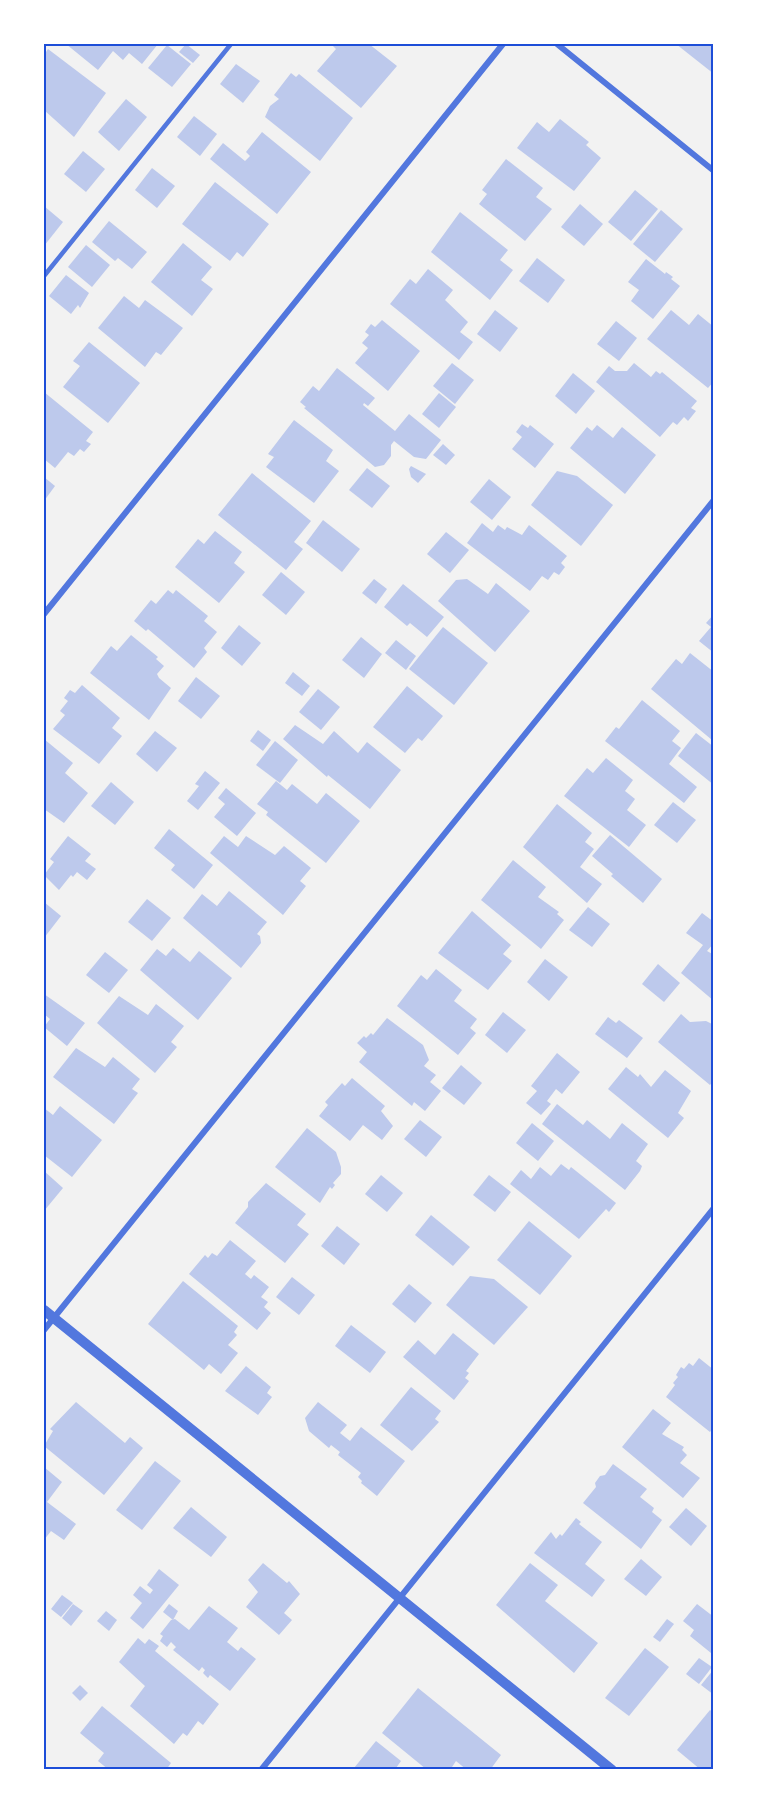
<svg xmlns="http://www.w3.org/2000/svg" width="757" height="1813" font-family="Inter,sans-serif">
<rect width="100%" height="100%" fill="#f2f2f2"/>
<!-- building -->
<g fill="#bdc9ec">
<path d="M66,44H158L142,64L129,53L123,60L113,51L98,70Z"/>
<path d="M186,44L200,55L193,63L179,52Z"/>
<path d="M331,44H369L397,66L361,108L317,71L336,49Z"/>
<path d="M676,44H714V74Z"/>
<path d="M167,45L191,64L172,87L148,68Z"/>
<path d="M48,49L106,93L74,137L44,110V55Z"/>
<path d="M236,64L260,81L243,103L220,84Z"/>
<path d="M291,73L296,77L299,74L353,118L320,161L265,117L270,106L279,99L274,95Z"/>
<path d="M126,99L147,117L119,151L98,132Z"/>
<path d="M194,116L217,134L200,156L177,137Z"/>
<path d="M560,119L589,142L586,145L601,158L574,191L517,148L537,122L549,132Z"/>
<path d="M262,132L311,172L277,214L210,159L223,143L245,161L250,156L246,152Z"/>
<path d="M83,151L105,169L86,192L64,174Z"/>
<path d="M506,159L543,188L536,197L552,209L525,241L479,204L487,194L482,190Z"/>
<path d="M152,168L175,186L157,208L135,190Z"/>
<path d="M215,182L269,224L243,257L237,252L230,261L182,224Z"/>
<path d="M635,190L658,209L631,241L608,222Z"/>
<path d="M580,204L603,224L584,246L561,227Z"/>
<path d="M44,206L63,222L44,246Z"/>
<path d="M661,210L683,229L655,262L633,244Z"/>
<path d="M460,212L508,250L500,260L513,270L490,300L431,252Z"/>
<path d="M109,221L147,252L132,269L118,258L115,261L92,242Z"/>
<path d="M183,243L212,267L201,280L213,289L192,316L151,282Z"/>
<path d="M86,245L110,265L92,287L68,267Z"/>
<path d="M537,258L565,280L548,303L519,281Z"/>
<path d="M646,259L665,274L666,272L673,277L671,279L680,286L653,319L631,301L639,290L628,282Z"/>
<path d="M428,269L453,290L445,300L468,322L460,332L473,342L459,360L390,304L410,279L416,284Z"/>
<path d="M66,275L89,293L80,308L78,305L71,314L49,296Z"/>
<path d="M124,296L139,308L145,300L183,328L161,355L156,352L145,367L98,328Z"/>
<path d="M495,310L518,328L500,352L477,334Z"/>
<path d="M671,310L689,325L698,314L714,327V381L708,388L647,339Z"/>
<path d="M382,320L420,351L388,391L355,363L368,348L362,343L369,335L365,332L371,324L375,327Z"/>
<path d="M616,321L637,338L619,361L597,344Z"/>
<path d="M89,342L140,383L108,423L63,387L80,366L73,361Z"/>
<path d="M452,363L474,380L455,404L433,386Z"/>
<path d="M634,363L651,377L656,371L660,374L662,372L697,401L691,408L696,411L688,421L684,417L677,425L673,422L660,437L596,382L609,366L615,371H627Z"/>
<path d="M337,368L375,398L368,406L364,403L363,405L395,431L409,414L441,440L426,459L414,457L394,441L391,445V456L384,465L375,467L304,408L306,407L300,402L313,386L319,391Z"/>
<path d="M573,373L595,391L576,414L555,396Z"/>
<path d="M44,392L93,432L86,441L91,444L84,452L80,449L74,456L68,452L55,468L44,459Z"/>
<path d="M439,393L456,407L439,428L422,414Z"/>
<path d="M294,420L333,450L326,461L339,471L314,503L266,467L274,457L268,454Z"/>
<path d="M522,424L528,428L530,425L554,444L535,468L512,449L522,437L516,432Z"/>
<path d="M597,425L613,438L622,427L656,455L625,494L570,448L587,427L592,431Z"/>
<path d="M443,444L455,455L446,465L433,455Z"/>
<path d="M411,466L426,474L418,483L411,477L409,469Z"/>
<path d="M367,468L390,486L372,508L349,490Z"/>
<path d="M557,471L577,476L613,505L581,546L531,505Z"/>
<path d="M252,473L311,521L294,542L303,549L286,570L218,515Z"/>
<path d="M44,477L55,486L44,501Z"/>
<path d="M489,479L511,497L492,520L470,502Z"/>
<path d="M323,520L360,549L342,572L306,543Z"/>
<path d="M482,523L493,532L498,525L505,530L507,527L522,535L529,525L567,556L561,563L565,567L559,575L554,572L548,580L542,576L530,591L467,543Z"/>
<path d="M215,531L242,552L234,563L245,572L219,603L175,567L198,539L204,544Z"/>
<path d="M446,532L469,550L450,573L427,554Z"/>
<path d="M281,572L305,592L286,615L262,595Z"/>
<path d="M374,579L387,589L376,604L362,593Z"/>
<path d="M467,579L488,594L496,583L530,611L495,652L438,601L456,580Z"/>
<path d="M403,584L444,617L427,637L410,623L407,626L384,607Z"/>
<path d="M168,590L173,594L176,590L208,616L204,621L217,632L204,648L207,652L194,668L148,629L146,631L134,621L151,600L156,604Z"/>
<path d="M714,614V653L699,641L711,627L706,623Z"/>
<path d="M239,625L261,643L242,666L221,648Z"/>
<path d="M443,627L488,663L454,705L409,669Z"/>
<path d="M131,635L158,657L156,659L164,666L157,674L159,678L171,688L149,720L90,673L111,646L117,651Z"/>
<path d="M361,637L382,654L364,678L342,660Z"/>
<path d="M396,640L416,656L406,670L385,653Z"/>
<path d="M690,653L714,672L712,740L651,689L676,659L682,664Z"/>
<path d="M293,672L310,686L302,696L285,683Z"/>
<path d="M196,677L220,696L201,719L178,701Z"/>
<path d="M82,685L120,718L112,728L122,736L99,764L53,729L65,715L60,711L68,701L64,698L70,690L75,693Z"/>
<path d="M407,686L443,716L422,741L418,738L405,753L373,727Z"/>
<path d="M318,689L340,707L321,730L299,712Z"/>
<path d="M642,700L680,731L672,741L681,748L669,764L697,787L684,803L605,741L616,727L619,729Z"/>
<path d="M295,725L323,744L334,731L358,753L367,742L401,770L370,809L328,775L327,777L283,739Z"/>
<path d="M258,730L271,740L263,751L250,741Z"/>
<path d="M155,731L177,748L157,772L136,754Z"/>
<path d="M696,733L714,747V785L678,756Z"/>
<path d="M44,739L73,763L65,773L88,793L64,823L44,809Z"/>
<path d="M275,741L298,760L280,783L256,765Z"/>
<path d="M606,758L633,780L625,791L635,799L627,810L646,825L629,847L564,796L587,768L593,773Z"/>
<path d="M205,771L220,783L198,810L187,801L199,786L195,784Z"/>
<path d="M276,781L287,790L292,784L317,804L326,793L360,821L326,863L266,815L268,812L257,804Z"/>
<path d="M111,782L134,802L115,825L91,806Z"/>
<path d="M226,788L256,813L237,836L214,817L225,804L218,798Z"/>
<path d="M673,802L696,820L677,843L654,825Z"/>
<path d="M557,804L592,833L585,842L594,849L580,867L602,884L587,903L523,847Z"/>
<path d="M169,829L213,865L194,889L171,870L175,865L154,848Z"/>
<path d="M610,835L662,879L643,903L611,876L613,874L592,856Z"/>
<path d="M68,836L91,854L85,861L96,869L87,880L77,872L73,877L71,875L59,890L44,875L54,862L50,859Z"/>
<path d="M224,836L238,847L246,836L275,855L284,846L311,868L300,881L306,886L283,915L210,853Z"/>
<path d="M513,860L546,887L538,897L559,912L557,914L564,920L541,949L481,900Z"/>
<path d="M229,891L267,922L257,934L260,936L261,943L241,968L183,918L202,894L217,906Z"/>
<path d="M147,899L171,918L152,941L128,922Z"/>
<path d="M44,902L61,916L44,938Z"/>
<path d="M588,907L610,924L592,947L569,930Z"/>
<path d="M472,911L511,945L503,954L512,961L488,990L438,953Z"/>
<path d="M702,913L714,922V943L707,951L714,955V1001L681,973L703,945L686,933Z"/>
<path d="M173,948L190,962L199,951L232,978L198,1020L140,970L157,949L166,956Z"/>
<path d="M105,952L128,970L109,993L86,975Z"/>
<path d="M545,959L568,977L549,1001L527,982Z"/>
<path d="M658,964L680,983L664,1002L642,984Z"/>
<path d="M436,969L462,990L454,1001L477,1019L470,1028L476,1033L458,1055L397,1006L421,975L427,980Z"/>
<path d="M44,994L85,1023L67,1046L44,1027L50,1019L44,1014Z"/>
<path d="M119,996L148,1015L156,1004L184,1026L171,1042L177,1047L155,1073L97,1023Z"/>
<path d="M503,1012L526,1030L507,1053L485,1035Z"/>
<path d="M681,1014L690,1022L706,1021L714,1025V1080L710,1085L658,1042Z"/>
<path d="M608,1017L616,1023L619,1020L643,1038L627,1058L595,1034Z"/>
<path d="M387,1018L423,1045L429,1060L424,1066L436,1075L430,1082L441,1091L425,1111L414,1102L412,1106L359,1062L367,1052L357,1043L364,1036L366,1038L371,1033L373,1035Z"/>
<path d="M76,1048L105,1067L113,1057L140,1079L132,1089L138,1093L114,1124L53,1077Z"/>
<path d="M557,1053L580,1072L562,1094L556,1089L547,1101L551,1104L541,1115L526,1103L537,1091L531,1086Z"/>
<path d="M461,1065L482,1083L464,1105L442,1088Z"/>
<path d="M626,1067L638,1077L640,1074L651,1087L665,1070L691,1091L678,1113L684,1118L668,1138L608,1089Z"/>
<path d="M352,1078L385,1106L381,1111L393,1126L382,1140L363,1125L350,1141L319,1116L328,1105L325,1102L342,1083L345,1086Z"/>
<path d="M557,1104L583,1125L587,1120L610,1139L622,1123L648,1144L636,1161L642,1166L640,1171L625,1190L542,1124Z"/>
<path d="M60,1106L102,1140L72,1177L44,1155V1108L53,1115Z"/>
<path d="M420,1120L442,1137L426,1157L404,1139Z"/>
<path d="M532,1123L554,1141L538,1161L516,1143Z"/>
<path d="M307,1128L336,1152L341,1167V1174L333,1183L335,1185L332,1189L330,1187L320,1203L275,1167Z"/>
<path d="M561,1164L569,1170L571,1167L616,1203L609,1212L606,1209L579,1239L510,1184L521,1170L531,1179L540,1167L551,1176Z"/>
<path d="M44,1171L63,1188L44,1211Z"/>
<path d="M381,1175L403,1193L387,1212L365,1194Z"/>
<path d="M489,1175L511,1192L495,1212L473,1195Z"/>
<path d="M266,1183L306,1214L297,1225L309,1234L285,1263L235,1223L248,1207V1202Z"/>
<path d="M431,1215L470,1247L453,1266L415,1235Z"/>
<path d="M529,1221L572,1256L540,1295L497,1260Z"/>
<path d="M337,1226L360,1244L344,1265L321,1246Z"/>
<path d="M230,1240L256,1261L245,1274L251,1279L254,1275L269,1287L261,1297L268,1302L264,1307L271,1313L257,1330L189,1274L205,1255L208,1258L212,1253L217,1256Z"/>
<path d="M470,1276L494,1279L528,1307L494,1345L446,1305Z"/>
<path d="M292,1277L315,1295L299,1315L276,1297Z"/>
<path d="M183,1281L238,1326L234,1332L237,1335L228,1345L238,1353L221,1374L209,1364L204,1370L148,1324Z"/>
<path d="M409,1284L432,1303L415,1323L392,1304Z"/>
<path d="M351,1325L386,1352L370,1373L335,1346Z"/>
<path d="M453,1333L479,1354L466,1371L469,1373L465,1378L469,1381L454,1400L403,1357L418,1340L435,1355Z"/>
<path d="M699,1358L714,1370V1427L710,1432L666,1397L675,1385L673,1383L678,1377L676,1375L681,1367L684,1369L689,1363L693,1366Z"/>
<path d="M246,1366L271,1387L267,1393L272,1397L258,1415L225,1391Z"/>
<path d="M411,1387L441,1411L435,1419L439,1422L412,1451L380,1425Z"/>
<path d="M76,1402L125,1443L130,1437L143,1448L104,1495L44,1446L53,1431L50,1429Z"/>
<path d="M318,1402L347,1425L340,1433L350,1441L361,1427L405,1461L377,1496L361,1483L362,1481L358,1477L361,1473L338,1455L340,1452L331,1445L329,1448L309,1431L305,1418Z"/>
<path d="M653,1409L671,1423L662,1434L684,1447L682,1450L687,1455L680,1463L700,1478L683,1498L622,1447Z"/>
<path d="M155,1461L181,1481L142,1530L116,1510Z"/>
<path d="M613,1464L647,1489L640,1497L654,1508L652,1512L662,1520L641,1549L583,1503L596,1487L595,1483L600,1476L605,1475Z"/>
<path d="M44,1467L62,1482L47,1502L76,1524L64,1540L51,1531L44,1540Z"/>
<path d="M191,1507L227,1537L211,1557L173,1528Z"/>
<path d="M686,1508L707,1526L691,1546L669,1527Z"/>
<path d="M576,1518L581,1522L579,1524L602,1542L585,1564L605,1580L592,1597L534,1553L551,1532L556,1539L560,1534L562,1536Z"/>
<path d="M641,1559L662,1577L646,1596L624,1579Z"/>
<path d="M263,1563L287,1583L289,1581L300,1594L284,1613L292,1620L279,1635L246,1607L258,1592L248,1580Z"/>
<path d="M530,1563L558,1585L545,1601L598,1643L574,1673L496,1605Z"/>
<path d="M159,1569L179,1585L143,1629L130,1618L142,1603L133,1595L140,1586L150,1594L153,1590L147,1585Z"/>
<path d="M62,1595L73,1603L61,1617L51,1609Z"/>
<path d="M73,1604L83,1611L71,1626L62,1618Z"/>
<path d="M169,1604L178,1611L173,1620L163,1612Z"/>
<path d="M697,1604L714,1617L711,1653L690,1636L694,1630L683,1621Z"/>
<path d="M209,1606L238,1628L227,1642L238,1651L241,1647L256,1659L230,1691L210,1675L208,1678L203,1673L205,1670L202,1667L199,1671L173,1650L176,1647L171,1642L167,1647L160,1641L163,1636L160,1634L171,1620L175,1619L189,1630Z"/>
<path d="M106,1611L117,1620L109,1631L97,1621Z"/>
<path d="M667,1619L674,1624L660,1642L653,1637Z"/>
<path d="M138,1638L145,1644L149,1639L159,1646L155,1651L219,1704L203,1725L198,1721L187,1736L183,1733L174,1744L130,1706L145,1686L119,1662Z"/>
<path d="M645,1648L669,1667L629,1716L605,1698Z"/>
<path d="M699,1658L712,1667L699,1684L686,1674Z"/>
<path d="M714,1669V1695L701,1685Z"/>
<path d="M80,1685L88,1693L80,1701L72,1693Z"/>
<path d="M418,1688L501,1755L490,1770H467L456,1761L450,1770L426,1769L382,1733Z"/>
<path d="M102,1706L171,1763L166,1770H109L98,1761L104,1753L80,1733Z"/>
<path d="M710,1710L714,1713V1764L709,1770H701L677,1750Z"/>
<path d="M376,1741L401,1761L396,1768L398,1770L354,1768Z"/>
</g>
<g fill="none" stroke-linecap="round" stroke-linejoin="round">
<!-- service -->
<path stroke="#5277de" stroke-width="4.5" d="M44,276L231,44"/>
<!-- minor -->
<g stroke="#5277de" stroke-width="6">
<path d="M557,44L714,171"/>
<path d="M44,614L503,44"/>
<path d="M44,1330L714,500"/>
<path d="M261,1770L714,1208"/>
</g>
<!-- tertiary -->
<path stroke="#5277de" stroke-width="10" d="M44,1310L612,1770"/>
</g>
<!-- border -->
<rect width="757" height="1813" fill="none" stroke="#ffffff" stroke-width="90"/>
<rect x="45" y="45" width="667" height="1723" fill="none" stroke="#1d4ed8" stroke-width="2"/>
</svg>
